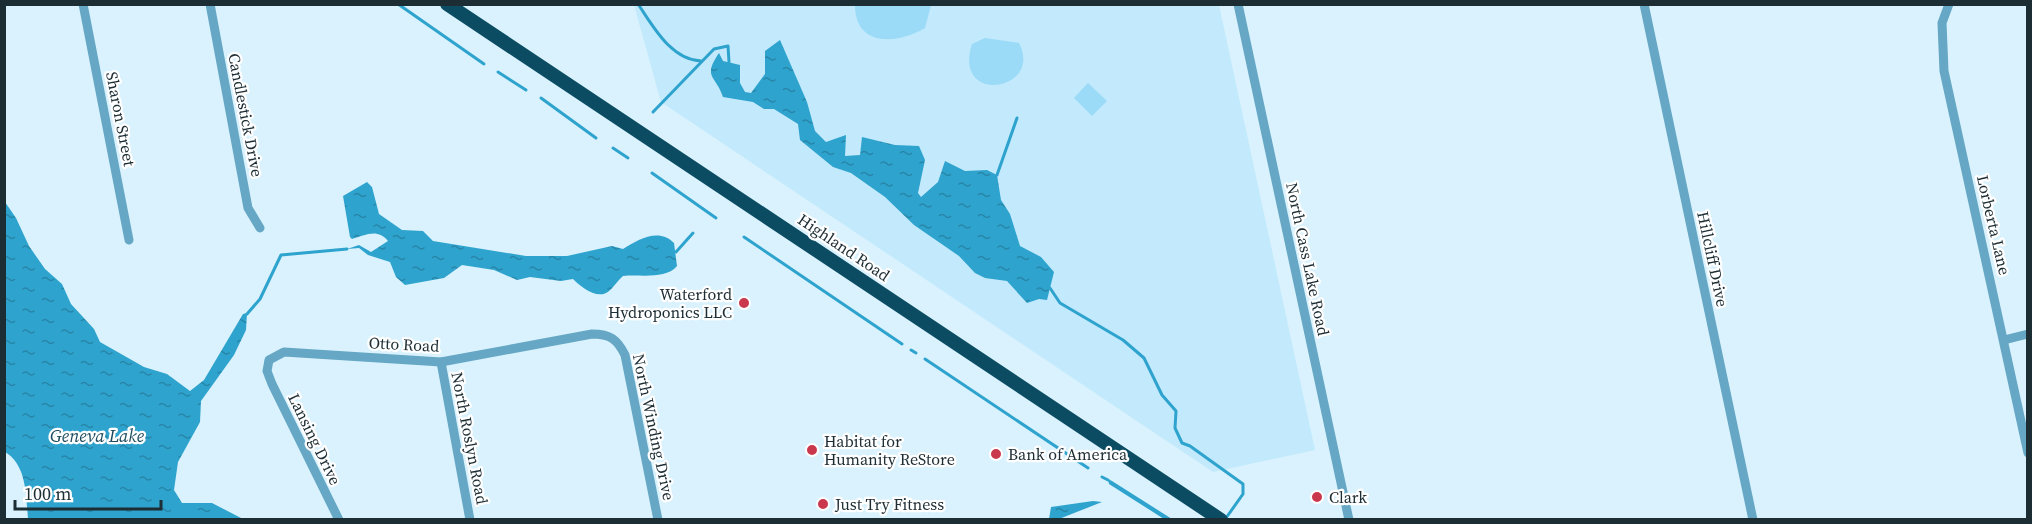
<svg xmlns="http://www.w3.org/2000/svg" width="2032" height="524" font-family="'Source Serif 4',serif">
<defs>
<pattern id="water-ripples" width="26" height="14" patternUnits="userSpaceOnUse" patternTransform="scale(1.5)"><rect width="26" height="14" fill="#2ea3ce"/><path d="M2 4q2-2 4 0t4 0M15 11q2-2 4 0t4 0" fill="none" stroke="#2785a8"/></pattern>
</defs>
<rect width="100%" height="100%" fill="#d9f2fd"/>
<!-- built -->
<path fill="#c2e9fc" d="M634,5H1219L1315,450L1213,472L661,102Z"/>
<!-- grass -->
<g fill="#9bdbf7">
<path d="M855,5V4L931,5L925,28C898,44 855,48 855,5Z"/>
<path d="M985,38L1019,43C1044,91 952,106 972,44Z"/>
<path d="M1088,83L1107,101L1092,116L1074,98Z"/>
</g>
<!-- water -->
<g fill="url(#water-ripples)">
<path d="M780,40L807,102L815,131L826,142L846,135L845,156L860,155L862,137L895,145L919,146L925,160L918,193L921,197L938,182L945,161L965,171L987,170L997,175L1001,200L1010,214L1020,246L1041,257L1054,272L1047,300L1039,299L1027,303L1007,281L985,278L975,273L959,256L914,225L885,197L851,173L833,167L800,140L798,124L774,109H764L753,102L723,97C716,75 702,78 719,53L723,61L740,65V83L745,92L751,93L765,74V51Z"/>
<path d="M367,182L372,187L379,214L402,230L423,231L433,241L526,256H567L612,246L623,249C637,240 659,227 674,243L677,266C665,280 640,274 623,276C617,281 614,287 609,291C598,301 580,286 573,279L561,281L530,277L517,280L494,270L462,265L444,278L405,285L396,277L390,262L368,255L359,248L347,249L359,245L371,252L388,241C378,228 365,235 352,239L350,237L343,196Z"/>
<path d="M5,202L16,218L29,246L45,269L62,284L71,304L94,329L100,342L144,367L167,374L190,391L204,380L243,314L247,313L246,330L234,355L201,401L200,422L178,462L174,490L182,503H212L243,519H28C26,496 27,465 5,452Z"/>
<path d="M1108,479L1112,481L1172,519H1164L1109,484Z"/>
<path d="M1093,501L1102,502L1059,519H1049L1051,507Z"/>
</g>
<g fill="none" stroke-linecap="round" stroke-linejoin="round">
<!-- stream -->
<g stroke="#2ea3ce" stroke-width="3">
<path d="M398,4L484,64"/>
<path d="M638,4C653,26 671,60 701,61"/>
<path d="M498,72L526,90"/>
<path d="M541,98L596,138"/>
<path d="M653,112L714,49L728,46L729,62"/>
<path d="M613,148L628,158"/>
<path d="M652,173L716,218"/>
<path d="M997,175L1017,118"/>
<path d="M744,237L902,344"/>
<path d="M676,252L693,233"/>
<path d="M1050,288L1060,303L1123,340L1144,358L1162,395L1176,411L1175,428L1182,443L1190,446L1243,484V494L1226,518"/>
<path d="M247,314L260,299L281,255L347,249"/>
<path d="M911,350L916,353"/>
<path d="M925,359L1088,468"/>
<path d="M1102,477L1108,480"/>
</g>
<!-- minor -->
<g stroke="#65a7c4" stroke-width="9">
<path d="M83,4L129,240"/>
<path d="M210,4L248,208L260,228"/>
<path d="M1238,4L1349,520"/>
<path d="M1644,4L1753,520"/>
<path d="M1949,4L1942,23L1944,71L2028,453"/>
<path d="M2004,340L2028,334"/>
<path d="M441,362L470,520"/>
<path d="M339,520L272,384L267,371L269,360L284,352L441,362L592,334C610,334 617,339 625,355L658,520"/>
</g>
<!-- highway -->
<path stroke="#0b4c63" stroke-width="14" d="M447,4L1221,520"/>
</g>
<!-- markers -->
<g fill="#c9384c" stroke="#fff" stroke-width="2">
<circle cx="744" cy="303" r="6"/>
<circle cx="812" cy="450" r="6"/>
<circle cx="996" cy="454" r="6"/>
<circle cx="1317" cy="497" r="6"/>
<circle cx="823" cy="504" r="6"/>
</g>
<g text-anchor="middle" stroke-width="4.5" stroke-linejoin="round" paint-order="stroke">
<!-- street labels -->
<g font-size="16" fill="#1d2d34" stroke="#fff">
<text transform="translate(246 115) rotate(79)" y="6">Candlestick Drive</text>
<text transform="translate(121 119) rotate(79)" y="6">Sharon Street</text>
<text transform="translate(1994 225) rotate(77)" y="6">Lorberta Lane</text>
<text transform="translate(844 247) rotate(34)" y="6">Highland Road</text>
<text transform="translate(1308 259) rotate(78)" y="6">North Cass Lake Road</text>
<text transform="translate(1713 259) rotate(78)" y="6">Hillcliff Drive</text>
<text transform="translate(404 344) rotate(3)" y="6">Otto Road</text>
<text transform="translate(654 427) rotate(78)" y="6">North Winding Drive</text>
<text transform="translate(470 438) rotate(79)" y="6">North Roslyn Road</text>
<text transform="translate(315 439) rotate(64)" y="6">Lansing Drive</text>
</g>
<!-- poi labels -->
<g font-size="16" fill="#1d2d34" stroke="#fff" text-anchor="start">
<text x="732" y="300" text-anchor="end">Waterford<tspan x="732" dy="18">Hydroponics LLC</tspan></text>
<text x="824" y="447">Habitat for<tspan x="824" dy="18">Humanity ReStore</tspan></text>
<text x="1008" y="460">Bank of America</text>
<text x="1329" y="503">Clark</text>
<text x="835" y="510">Just Try Fitness</text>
</g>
<!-- water labels -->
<g font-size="18" font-style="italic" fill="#1d4c5f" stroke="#fff">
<text x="97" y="442">Geneva Lake</text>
</g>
</g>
<!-- border -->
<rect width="2032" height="524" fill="none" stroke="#1d2d34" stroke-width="12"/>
<!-- scale -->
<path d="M15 500v9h146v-9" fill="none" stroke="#1d2d34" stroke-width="3"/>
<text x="24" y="500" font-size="18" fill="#1d2d34" stroke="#ffffff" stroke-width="4.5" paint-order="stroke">100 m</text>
</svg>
